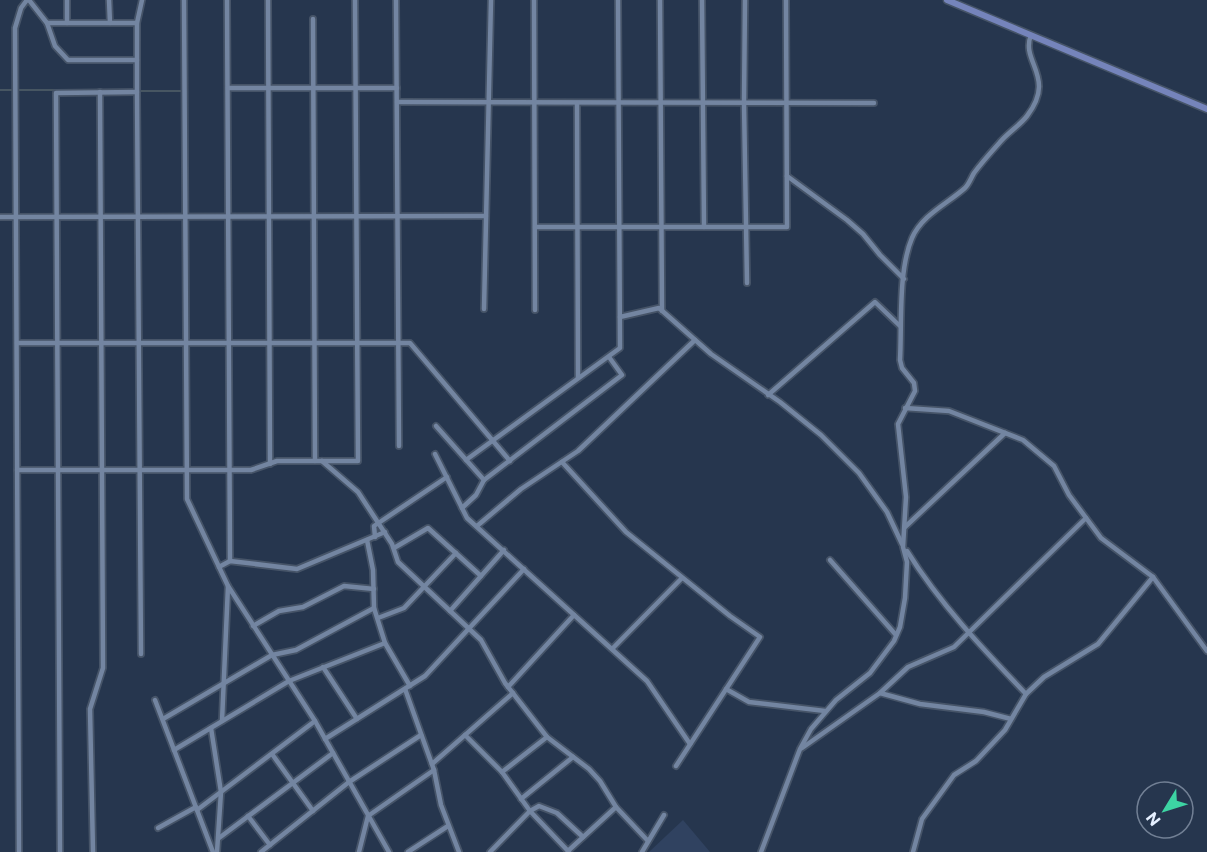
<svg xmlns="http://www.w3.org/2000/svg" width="1207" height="852" font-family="Commissioner,sans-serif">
<rect width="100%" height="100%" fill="#26364e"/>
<!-- built -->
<path fill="#304260" d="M683,820L710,852H649Z"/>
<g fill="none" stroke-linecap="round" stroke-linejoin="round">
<!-- stream -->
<g stroke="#53626a" stroke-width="1.5">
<path d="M0,90H12"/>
<path d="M17,90H78"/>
<path d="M137,91H183"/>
</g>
<defs>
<g id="street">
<path d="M29,0L47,23L55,46L68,60H137"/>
<path d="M67,0V23"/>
<path d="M109,0L110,23"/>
<path d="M184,0L187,499L228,586L315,721L389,852"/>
<path d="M227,0L230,561"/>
<path d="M268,0L270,464"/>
<path d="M396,0L399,446"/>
<path d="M534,0L535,310"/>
<path d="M660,0L662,311"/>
<path d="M702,0L704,227"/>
<path d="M745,0L744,103L747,283"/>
<path d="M313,19L315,461"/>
<path d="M47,23H137"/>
<path d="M228,88H397"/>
<path d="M397,102L874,103"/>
<path d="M577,103L578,378"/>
<path d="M787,176L847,220L863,234L880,255L904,279"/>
<path d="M0,217L486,216"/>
<path d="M535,227H787L786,0"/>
<path d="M484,309L491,0"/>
<path d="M620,317L659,308L711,354L780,402L821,435L859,473L887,512L902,544"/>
<path d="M17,343H410L510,461"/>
<path d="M768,395L875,302L900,326"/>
<path d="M905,408L949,411L1023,440L1054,466L1069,495L1101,538L1153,577L1207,651"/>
<path d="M436,426L484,480"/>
<path d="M435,454L467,518L647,681L690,744"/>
<path d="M466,460L620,348L618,0"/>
<path d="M322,461L358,492L392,544L398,562L481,640L505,683L547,737L589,769L600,781L616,807L648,841"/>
<path d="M562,462L626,532L730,616L760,637L676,766"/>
<path d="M17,470H251L277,461H358L355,0"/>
<path d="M462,508L476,495L484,480L622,375L609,357"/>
<path d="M477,526L521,489L578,451L695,340"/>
<path d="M905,527L1005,433"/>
<path d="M375,537L374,526L447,477"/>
<path d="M367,540L373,570L374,608L385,643L410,686"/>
<path d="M394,548L428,528L481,576"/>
<path d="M907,551C940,604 983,649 1026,694"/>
<path d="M830,560L896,635"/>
<path d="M219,567L230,561L297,569L385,532"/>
<path d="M450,611L504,550"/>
<path d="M378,618L404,608L456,553"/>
<path d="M253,626L279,611L303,607L344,586L374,589"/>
<path d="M612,649L682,578"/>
<path d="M141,654L137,92V23L142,0"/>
<path d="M323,667L357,719"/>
<path d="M508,687L574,615"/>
<path d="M405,689L434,770L441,805L459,852"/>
<path d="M726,689L749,702L825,711"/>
<path d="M880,693L920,704L984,712L1011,719"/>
<path d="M155,700L213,852"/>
<path d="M163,719L272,655L296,650L374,608"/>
<path d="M222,721L228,586"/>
<path d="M211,728L221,792L217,852"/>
<path d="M465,735L502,772L530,811L569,852"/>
<path d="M325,739L425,676L524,569"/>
<path d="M802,748L880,693L908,667L954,647L1086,518"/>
<path d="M174,750L289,681L385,643"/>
<path d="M272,754L313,811"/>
<path d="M432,764L513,693"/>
<path d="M502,772L547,737"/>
<path d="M521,799L573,757"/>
<path d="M197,810L315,721"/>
<path d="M248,816L270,845"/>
<path d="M158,828L196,807"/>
<path d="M219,838L333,753"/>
<path d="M568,851L616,807"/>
<path d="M19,852L15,28L21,8L27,0"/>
<path d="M60,852L56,93L137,92"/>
<path d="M93,852L90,709L103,668L100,92"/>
<path d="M261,852L349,782L421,735"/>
<path d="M359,852L368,816L434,770"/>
<path d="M408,852L448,826"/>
<path d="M490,852L530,811L539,806L557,813L583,837"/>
<path d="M642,852L664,815"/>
<path d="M761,852L800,749L811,729L836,700L870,673L894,641L900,627L905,598L907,562L903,547L906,497L898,424L915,391L914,383L902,368L900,360C902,324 898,271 912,238C922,215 947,204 965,188C969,184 971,178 974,173C982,162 992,151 1001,141C1009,132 1020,125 1027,116C1057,77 1020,62 1031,35"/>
<path d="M913,852L922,819L954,775L976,761L1005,730L1026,694L1044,677L1098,644L1153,577"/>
</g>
<path id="secondary" d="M947,0L1207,109"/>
</defs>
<!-- street casing -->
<use href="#street" stroke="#465468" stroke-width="8"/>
<!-- secondary casing -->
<use href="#secondary" stroke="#465468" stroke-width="9"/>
<!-- street -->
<use href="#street" stroke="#7385a1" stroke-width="4.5"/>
<!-- secondary -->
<use href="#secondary" stroke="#7584bb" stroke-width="6"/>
</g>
<!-- north arrow -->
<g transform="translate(1165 810) rotate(232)"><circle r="28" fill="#26364e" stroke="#728095" stroke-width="1.5"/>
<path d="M0-4.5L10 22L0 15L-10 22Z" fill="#3dd4a3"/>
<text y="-9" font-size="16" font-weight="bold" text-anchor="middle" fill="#e5efff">N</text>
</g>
</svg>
